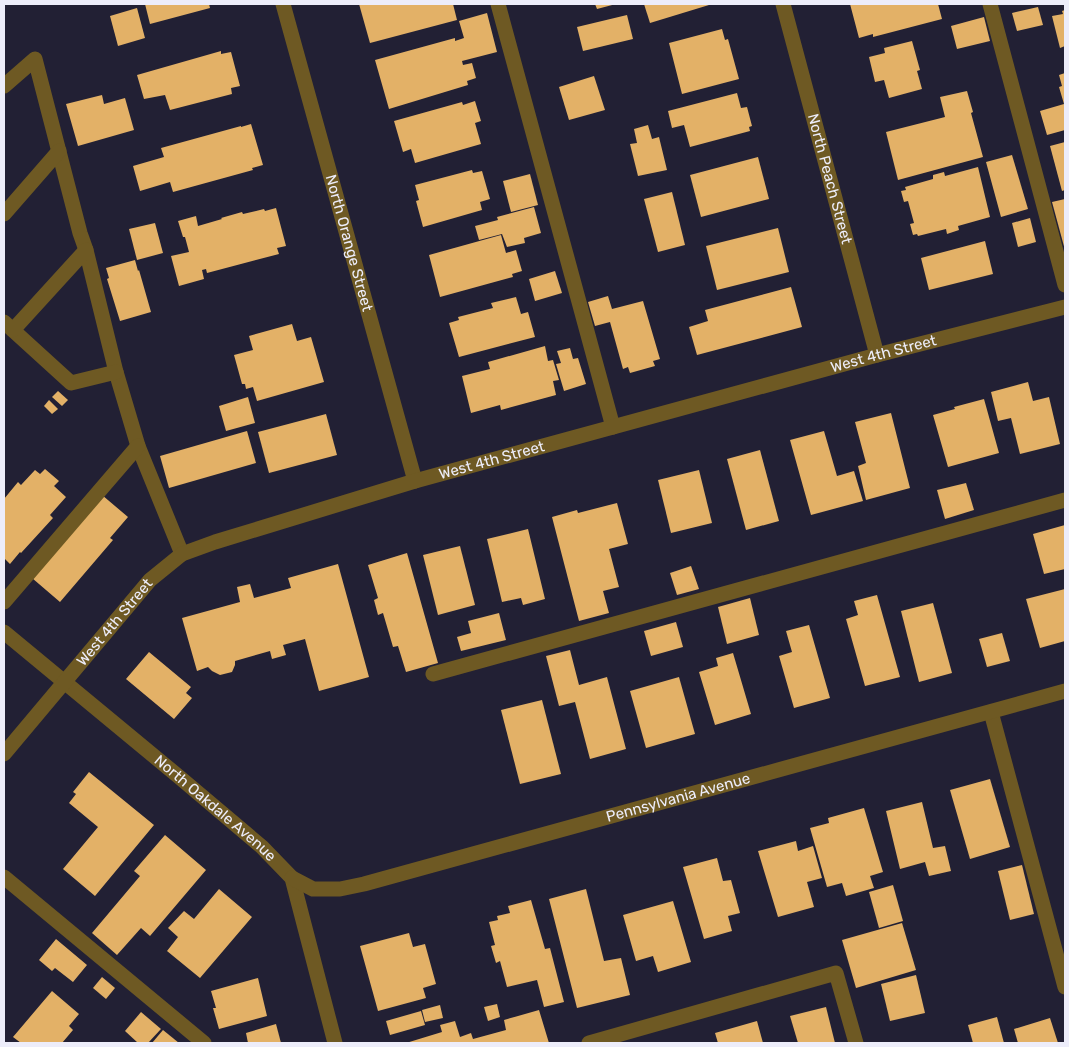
<svg xmlns="http://www.w3.org/2000/svg" width="1069" height="1047" font-family="Rubik,sans-serif">
<rect width="100%" height="100%" fill="#222034"/>
<!-- building -->
<g fill="#e3b167">
<path d="M145,4H209L210,8L150,24Z"/>
<path d="M359,4H453L457,20L370,43Z"/>
<path d="M595,4H616L597,9Z"/>
<path d="M644,4H709V5L650,23Z"/>
<path d="M850,4H938L942,19L873,37V34L859,38Z"/>
<path d="M1038,7L1043,25L1017,31L1012,13Z"/>
<path d="M137,8L145,38L118,46L110,16Z"/>
<path d="M1065,10V46L1060,48L1052,16L1063,14L1062,11Z"/>
<path d="M487,13L497,52L462,61L463,65L472,63L476,78L467,81L468,85L389,109L375,60L455,38V41L464,38L459,21Z"/>
<path d="M627,15L633,39L583,51L577,27Z"/>
<path d="M984,17L990,41L957,49L951,26Z"/>
<path d="M722,29L725,40L728,39L739,79L682,94L669,43Z"/>
<path d="M912,41L920,70L917,71L922,89L889,98L884,80L875,82L869,57L885,53L884,48Z"/>
<path d="M221,51V54L231,52L240,86L231,88L232,94L170,110L165,95L144,99L137,75Z"/>
<path d="M1065,73V130L1047,135L1040,111L1064,104L1059,87L1062,86L1059,75Z"/>
<path d="M594,76L605,110L569,120L559,87Z"/>
<path d="M967,91L973,112L971,113L983,157L898,180L886,132L945,117L940,97Z"/>
<path d="M737,93L741,108L747,107L752,126L749,127L750,131L690,147L684,125L672,128L668,111Z"/>
<path d="M102,95L104,104L125,98L134,130L78,146L66,104Z"/>
<path d="M475,101L481,121L475,123L481,144L415,163L411,149L403,152L394,121L462,102L463,105Z"/>
<path d="M251,124L263,165L252,168L253,170L173,192L170,182L140,191L133,166L164,157L161,148L241,126V127Z"/>
<path d="M648,125L652,139L659,137L667,170L638,176L630,144L637,143L634,129Z"/>
<path d="M1065,142V190L1062,191L1050,146Z"/>
<path d="M1012,155L1028,209L1001,217L986,162Z"/>
<path d="M758,157L769,199L701,217L690,175Z"/>
<path d="M978,167L990,217L958,226L959,230L947,234L946,229L918,236L917,234L913,235L910,224L914,223L908,201L904,202L901,191L906,190L905,187L933,179V175L944,172L945,176Z"/>
<path d="M472,170L473,173L482,171L490,199L480,202L482,210L423,227L416,201L419,200L415,185Z"/>
<path d="M530,174L538,205L511,212L503,181Z"/>
<path d="M672,192L685,245L658,252L644,199Z"/>
<path d="M1065,199V250L1052,202Z"/>
<path d="M534,207L541,233L524,238L525,243L507,247L502,234L479,240L475,226L498,220L497,217Z"/>
<path d="M276,208L286,246L277,248L279,254L207,273L206,269L202,270L204,279L179,286L171,256L189,252L185,237H183L178,221L196,216L198,226L222,219L221,218L242,212L243,214L264,209L265,211Z"/>
<path d="M1030,218L1036,242L1018,247L1012,223Z"/>
<path d="M155,223L163,253L137,260L129,229Z"/>
<path d="M778,228L789,272L717,290L706,246Z"/>
<path d="M501,235L506,253L516,250L522,271L512,274L513,277L440,297L429,255Z"/>
<path d="M985,241L993,274L929,290L921,258Z"/>
<path d="M135,260L138,271L139,270L151,312L120,321L107,279L109,278L106,268Z"/>
<path d="M555,271L562,293L535,301L529,279Z"/>
<path d="M791,287L802,327L697,355L689,327L708,321L705,310Z"/>
<path d="M608,296L612,309L643,301L660,359L653,361L655,366L630,373L628,367L623,369L610,322L595,326L588,302Z"/>
<path d="M516,297L521,314L528,312L535,337L459,357L449,323L459,320L458,317L493,308L491,303Z"/>
<path d="M292,324L297,341L311,337L324,382L257,401L253,387L246,389L245,384H242L234,355L253,350L249,336Z"/>
<path d="M545,346L548,361L553,360L559,380L553,381L556,395L501,410L500,405L471,413L462,376L490,369L488,362Z"/>
<path d="M570,348L573,359L578,358L586,384L564,391L556,364L561,363L557,351Z"/>
<path d="M1028,382L1033,401L1049,397L1060,444L1020,454L1011,418L998,421L991,392Z"/>
<path d="M58,391L68,400L62,406L52,397Z"/>
<path d="M248,397L255,423L226,431L219,406Z"/>
<path d="M984,399L999,453L948,467L933,415L955,409L954,407Z"/>
<path d="M49,400L58,409L52,414L44,406Z"/>
<path d="M891,413L910,488L866,500L858,466L866,463L855,422Z"/>
<path d="M326,414L337,455L269,473L258,432Z"/>
<path d="M247,431L256,463L169,488L160,456Z"/>
<path d="M824,431L837,476L854,471L863,501L811,515L790,440Z"/>
<path d="M760,450L779,521L746,530L727,459Z"/>
<path d="M45,469L59,481L54,486L66,497L50,515L53,518L21,553L20,552L10,564L4,558V499L18,482L21,485L35,470L40,474Z"/>
<path d="M699,470L712,523L671,533L658,480Z"/>
<path d="M966,483L974,510L945,519L937,490Z"/>
<path d="M102,495L128,517L110,538L113,540L60,602L32,578Z"/>
<path d="M617,503L628,544L609,549L619,587L603,591L609,613L579,621L552,517L577,510L578,513Z"/>
<path d="M1065,525V569L1044,574L1033,534Z"/>
<path d="M528,529L545,599L523,605L521,598L502,602L487,539Z"/>
<path d="M460,546L475,605L438,615L423,555Z"/>
<path d="M407,553L438,663L406,672L398,646L393,647L383,613L378,615L374,600L378,598L368,565Z"/>
<path d="M338,564L369,677L319,691L305,639L283,645L286,655L272,659L270,651L235,661V665L232,672L220,675L212,671L208,667L197,671L182,618L240,602L237,587L250,584L254,598L291,588L288,578Z"/>
<path d="M691,566L699,589L677,595L670,573Z"/>
<path d="M1065,589V641L1040,648L1026,599Z"/>
<path d="M877,595L900,677L865,686L846,619L858,615L854,601Z"/>
<path d="M750,598L759,635L727,644L718,607Z"/>
<path d="M933,603L952,673L919,682L901,611Z"/>
<path d="M499,613L506,640L461,651L457,637L471,633L468,621Z"/>
<path d="M676,622L683,647L651,656L644,631Z"/>
<path d="M809,625L830,698L794,708L779,656L792,652L786,631Z"/>
<path d="M1002,633L1010,661L987,667L979,639Z"/>
<path d="M570,650L579,685L607,677L626,749L590,759L575,702L559,706L546,656Z"/>
<path d="M149,652L191,687L186,693L192,698L174,719L126,679Z"/>
<path d="M733,653L751,714L715,725L699,672L718,666L716,658Z"/>
<path d="M679,677L695,734L646,748L630,691Z"/>
<path d="M542,700L561,774L520,784L501,710Z"/>
<path d="M89,772L154,825L95,896L63,869L98,827L69,803L76,794L73,792Z"/>
<path d="M990,779L1010,847L970,859L950,790Z"/>
<path d="M922,802L933,848L945,846L951,871L929,876L925,862L900,869L886,811Z"/>
<path d="M864,808L883,872L870,876L874,888L846,896L842,883L827,887L810,828L829,823L828,818Z"/>
<path d="M165,835L206,870L150,936L141,928L117,955L92,933L140,876L134,871Z"/>
<path d="M796,841L798,851L813,846L822,878L807,882L814,907L778,917L758,851Z"/>
<path d="M717,858L723,881L731,880L740,913L728,916L732,931L704,939L683,867Z"/>
<path d="M1022,865L1034,914L1010,920L998,871Z"/>
<path d="M893,885L903,921L879,928L869,892Z"/>
<path d="M219,889L252,917L200,978L167,951L178,937L168,928L184,911L194,919Z"/>
<path d="M586,889L604,961L621,958L630,995L577,1008L549,899Z"/>
<path d="M531,900L545,949L550,948L564,1002L544,1007L537,980L507,987L500,961L496,963L491,946L495,945L489,922L498,920L497,916L510,913L508,906Z"/>
<path d="M673,901L691,962L658,972L653,956L636,961L623,915Z"/>
<path d="M902,923L916,970L856,988L842,940Z"/>
<path d="M409,933L413,947L425,944L436,984L423,988L426,998L378,1011L360,946Z"/>
<path d="M56,939L87,965L73,982L55,968L52,971L39,960Z"/>
<path d="M916,975L925,1013L890,1021L881,984Z"/>
<path d="M102,977L115,988L106,999L93,988Z"/>
<path d="M258,978L267,1016L219,1029L213,1008H216L211,991Z"/>
<path d="M52,991L79,1014L69,1026L73,1030L62,1043H21L13,1037Z"/>
<path d="M497,1004L500,1017L488,1021L484,1007Z"/>
<path d="M440,1005L443,1018L425,1022L422,1010Z"/>
<path d="M826,1007L835,1043H798L790,1016Z"/>
<path d="M539,1010L549,1043H406L442,1032L440,1025L455,1021L460,1037L471,1033L473,1039L506,1030L504,1020Z"/>
<path d="M421,1011L425,1025L390,1035L386,1021Z"/>
<path d="M141,1012L161,1029L148,1043H138L125,1031Z"/>
<path d="M997,1017L1004,1043H973L968,1025Z"/>
<path d="M1050,1018L1058,1043H1018L1014,1029Z"/>
<path d="M757,1021L763,1043H718L715,1033Z"/>
<path d="M276,1024L281,1043H248L246,1033Z"/>
<path d="M163,1030L179,1043H152Z"/>
</g>
<g fill="none" stroke-linecap="round" stroke-linejoin="round">
<!-- minor -->
<g stroke="#6e5923" stroke-width="15">
<path id="s1" d="M283,4L415,481"/>
<path d="M498,4L613,427"/>
<path id="s2" d="M783,4L877,355"/>
<path d="M990,4L1065,285"/>
<path d="M4,86L35,59L80,233L86,250L116,372L138,446L182,554"/>
<path d="M4,214L59,151"/>
<path d="M4,322L71,383L116,372"/>
<path d="M13,330L86,250"/>
<path d="M4,602L138,446"/>
<path id="s3" d="M4,632L178,776L262,847L292,878L335,1043"/>
<path d="M433,674L1065,500"/>
<path d="M991,712L1065,987"/>
<path id="s4" d="M4,754L150,580L182,554L215,542L415,481L877,355L1065,307"/>
<path d="M4,877L204,1043"/>
<path id="s5" d="M292,878L313,889H340L364,884L1065,691"/>
<path d="M589,1043L836,973L856,1043"/>
</g>
</g>
<g text-anchor="middle" stroke-width="5" stroke-linejoin="round" paint-order="stroke">
<!-- street labels -->
<g font-size="15" fill="#ededfa" stroke="#222034">
<text dy="5" stroke="none"><textPath href="#s2" startOffset="181">North Peach Street</textPath></text>
<text dy="5" stroke="none"><textPath href="#s1" startOffset="248">North Orange Street</textPath></text>
<text dy="5" stroke="none"><textPath href="#s4" startOffset="998">West 4th Street</textPath></text>
<text dy="5" stroke="none"><textPath href="#s4" startOffset="592">West 4th Street</textPath></text>
<text dy="5" stroke="none"><textPath href="#s4" startOffset="172">West 4th Street</textPath></text>
<text dy="5" stroke="none"><textPath href="#s5" startOffset="401">Pennsylvania Avenue</textPath></text>
<text dy="5" stroke="none"><textPath href="#s3" startOffset="275">North Oakdale Avenue</textPath></text>
</g>
</g>
<!-- border -->
<rect width="1069" height="1047" fill="none" stroke="#ededfa" stroke-width="10"/>
</svg>
